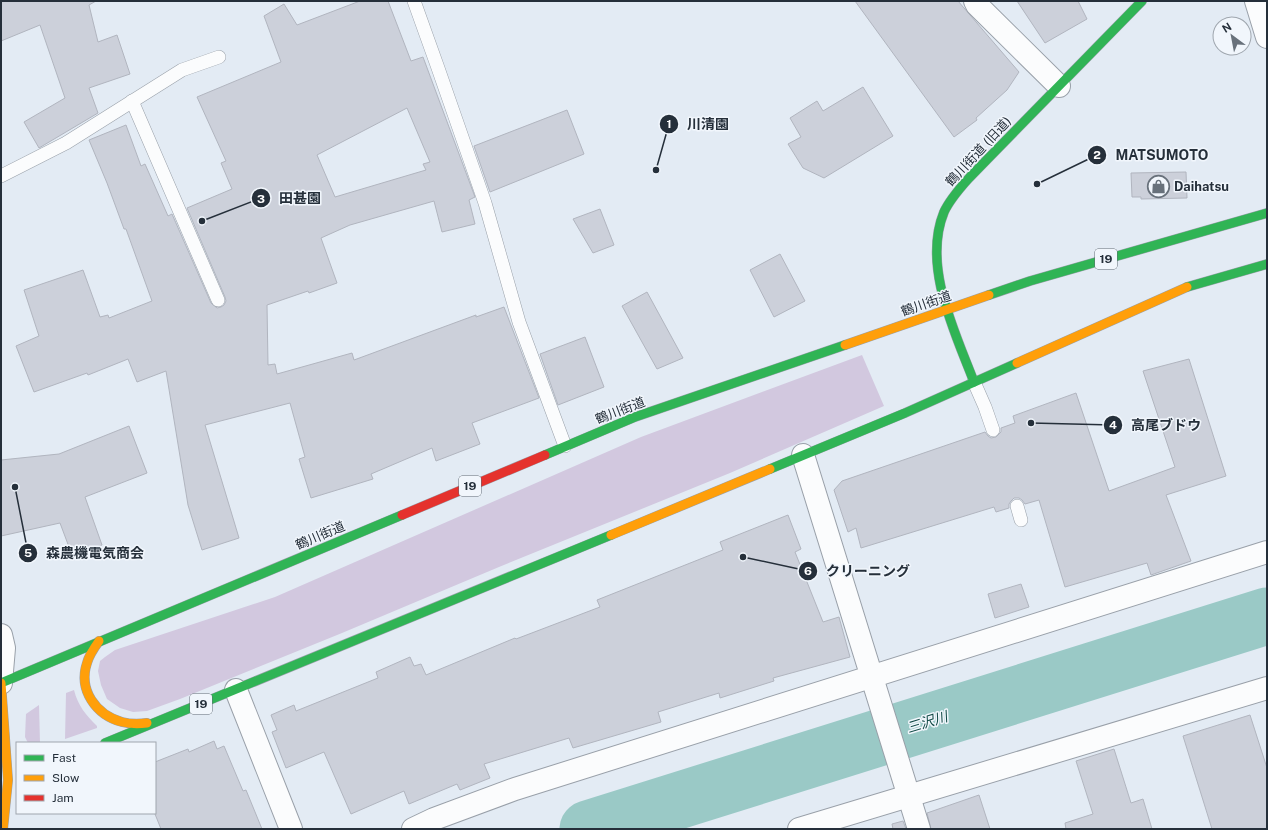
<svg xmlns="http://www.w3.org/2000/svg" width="1268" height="830" font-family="'Public Sans','Noto Sans JP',sans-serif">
<rect width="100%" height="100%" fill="#e3ebf4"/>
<!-- green -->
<g fill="#d2c8df">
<path d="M862,355L884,406L730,473L499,567L342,633L180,699L147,711L133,712L120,708L107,699L101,685L98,671L100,661L105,657L115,650L275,597L641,437Z"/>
<path d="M74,690C78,706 86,715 97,726V728L65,739L66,693Z"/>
<path d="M39,705L40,743H28L25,737L26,714Z"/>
</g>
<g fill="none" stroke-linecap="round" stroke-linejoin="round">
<!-- river -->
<path stroke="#9ac9c6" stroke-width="57" d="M588,829L1267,616"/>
</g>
<!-- building -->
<g fill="#ccd0da" stroke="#b1b5bf" fill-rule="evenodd">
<path d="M1,1H96L89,5L98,42L117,35L130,74L89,88L98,113L39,148L24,122L65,98L40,25L1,41Z"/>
<path d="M360,1H388L411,61L423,57L475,197L469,200L475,224L442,232L434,201L350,225L321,238L337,283L309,293L308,291L267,305L268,365L275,364L277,374L352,353L354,360L476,315V317L504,307L539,398L472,423L480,444L436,461L432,448L371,474L373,479L311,498L299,459L305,457L290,403L205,425L239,538L202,550L188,505L166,371L137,382L128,359L88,375L87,373L34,392L16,346L39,336L24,290L83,270L100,317L108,315L109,318L152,301L126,229H124L107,183L89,140L126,125L141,166L145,164L168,216L172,214L211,303L217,308L221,307L224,305L226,301L225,297L187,208L232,189L221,163L226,161L197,97L281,62L264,16L284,4L297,25ZM407,108L430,162L423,164L426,170L335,197L317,155Z"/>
<path d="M855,1H958L1019,72L1007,90L976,118L977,120L954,137Z"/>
<path d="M1017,1H1078L1087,19L1045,43Z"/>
<path d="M863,87L893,136L824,178L803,168L788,144L801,137L790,118L817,101L823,111Z"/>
<path d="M567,110L584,154L490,192L474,146Z"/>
<path d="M1186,172L1187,198L1141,199V197H1132L1131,173Z"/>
<path d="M600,209L614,245L593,253L573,219Z"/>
<path d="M780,254L805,301L774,317L750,270Z"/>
<path d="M647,292L683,358L657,369L622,306Z"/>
<path d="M585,337L604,387L558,405L540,354Z"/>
<path d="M1189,359L1226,476L1166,495L1191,561L1151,575L1147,563L1065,587L1039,500L1025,504L1022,500L1019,498H1014L1011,501L1009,504V508L996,512L994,507L861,548L856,528L848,532L834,490L842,481L985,432L988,436L991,438L996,437L1001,432V428L1015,423L1013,416L1076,393L1109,491L1175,467L1143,371Z"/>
<path d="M129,426L147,473L85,497L102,545L72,555L60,523L1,536V460L59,454Z"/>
<path d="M788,515L801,549L795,552L823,622L839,617L850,657L773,678L774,681L720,698L719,693L658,712L661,722L573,748L569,738L484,764L490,778L460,790L457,784L409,804L404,791L351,814L324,752L286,768L272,732L277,730L271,715L294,705L296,711L378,678L376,672L410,657L414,666L421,664L426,675L515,638L516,639L600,607L597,600L723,550L720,542Z"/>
<path d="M1021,584L1029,607L995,618L988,594Z"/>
<path d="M1250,715L1267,768V829H1212L1183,736Z"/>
<path d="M214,741L217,749L224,746L243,791L246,790L262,829H161L155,814V762L188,749L189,752Z"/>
<path d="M1114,749L1131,803L1143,799L1152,829H1066L1065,823L1093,814L1076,761Z"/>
<path d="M979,795L990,829H931L927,813Z"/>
<path d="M903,821L906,829H893L892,824Z"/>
</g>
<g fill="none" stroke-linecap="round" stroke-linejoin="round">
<defs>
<g id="lane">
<path d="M414,1L438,68L485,203L519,322L565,446"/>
<path d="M132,101L218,300"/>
<path d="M1,176L66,143L182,70L219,57"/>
<path d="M974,382L985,407L993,430"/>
<path d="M1017,506L1021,520"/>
</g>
<g id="street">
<path d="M975,1L977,5L1059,86"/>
<path d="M1256,1L1267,37"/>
<path d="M803,455L919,829"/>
<path d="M1,635L4,648L1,683"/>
<path d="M236,690L291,829"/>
<path d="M413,829L434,819L515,789L1267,552"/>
<path d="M799,829L1267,688"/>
</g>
<g id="fast">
<path d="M1187,287L1267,264"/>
<path d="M989,295L1030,281L1267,213"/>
<path d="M974,382C955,332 922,266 944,212C950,199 960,188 969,178L1142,1"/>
<path d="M545,455L635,417L845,345"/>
<path d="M770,469L905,413L1017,363"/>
<path d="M1,683L402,515"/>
<path d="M105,743L611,535"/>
</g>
<g id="slow">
<path d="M845,345L989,295"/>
<path d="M1017,363L1187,287"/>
<path d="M611,535L770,469"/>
<path d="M99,641C94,648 89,655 87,663C78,690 96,715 122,722C130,724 139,724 147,723"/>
<path d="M1,683L8,780L3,829"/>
</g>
<path id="jam" d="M402,515L545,455"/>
</defs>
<!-- lane casing -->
<use href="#lane" stroke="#99a0a9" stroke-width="14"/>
<!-- street casing -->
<use href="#street" stroke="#99a0a9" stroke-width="24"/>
<!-- fast casing -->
<use href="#fast" stroke="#99a0a9" stroke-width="10"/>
<!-- slow casing -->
<use href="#slow" stroke="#99a0a9" stroke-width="10"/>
<!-- jam casing -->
<use href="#jam" stroke="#99a0a9" stroke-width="10"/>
<!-- lane -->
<use href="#lane" stroke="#fbfcfd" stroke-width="13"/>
<!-- street -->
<use href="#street" stroke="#fbfcfd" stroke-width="22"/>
<!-- fast -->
<use href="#fast" stroke="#30b455" stroke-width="9"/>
<!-- slow -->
<use href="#slow" stroke="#ff9f0a" stroke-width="9"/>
<!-- jam -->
<use href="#jam" stroke="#e5322d" stroke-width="9"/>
</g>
<!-- icons -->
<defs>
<symbol id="shop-ring" viewBox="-11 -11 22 22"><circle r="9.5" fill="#f1f6fc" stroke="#68717b" stroke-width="1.5"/><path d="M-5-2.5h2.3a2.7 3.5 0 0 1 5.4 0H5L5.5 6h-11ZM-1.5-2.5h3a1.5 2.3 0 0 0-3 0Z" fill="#68717b"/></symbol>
</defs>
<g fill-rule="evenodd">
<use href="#shop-ring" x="1146" y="174" width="25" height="25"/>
</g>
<g text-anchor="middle" stroke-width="3" stroke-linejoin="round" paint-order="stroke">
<!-- shield labels -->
<g fill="#f1f6fc" stroke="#626b74" stroke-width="1">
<rect x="1095" y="249" width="22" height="20" rx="3"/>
<rect x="459" y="476" width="22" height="20" rx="3"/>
<rect x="190" y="694" width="22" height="20" rx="3"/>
</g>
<g font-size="12" font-weight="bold" fill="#252f3a">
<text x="1106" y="263">19</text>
<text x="470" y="490">19</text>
<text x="201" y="708">19</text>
</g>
<!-- street labels -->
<g font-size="13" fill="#252f3a" stroke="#f1f6fc">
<text transform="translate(978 151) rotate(-47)" y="5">鶴川街道 (旧道)</text>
<text transform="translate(926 303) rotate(-19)" y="5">鶴川街道</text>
<text transform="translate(620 410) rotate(-21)" y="5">鶴川街道</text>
<text transform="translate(320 535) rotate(-23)" y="5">鶴川街道</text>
</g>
<!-- poi labels -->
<g font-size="13" font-weight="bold" fill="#252f3a" stroke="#f1f6fc" text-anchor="start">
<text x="1174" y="191">Daihatsu</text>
</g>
<!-- water labels -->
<g font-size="14" font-style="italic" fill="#104945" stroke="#f1f6fc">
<text transform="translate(927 722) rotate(-17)" y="5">三沢川</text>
</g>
</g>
<!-- callouts -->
<path fill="none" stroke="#252f3a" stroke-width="1.5" d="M656 170L669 124M1037 184L1097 155M202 221L261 198M1031 423L1113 425M15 487L28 553M743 557L808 571"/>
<g fill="#252f3a" stroke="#f1f6fc" stroke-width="1.5">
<circle cx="656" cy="170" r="4"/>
<circle cx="1037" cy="184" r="4"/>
<circle cx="202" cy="221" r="4"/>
<circle cx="1031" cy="423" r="4"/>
<circle cx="15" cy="487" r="4"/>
<circle cx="743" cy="557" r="4"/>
<circle cx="669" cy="124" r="10"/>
<circle cx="1097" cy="155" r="10"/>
<circle cx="261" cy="198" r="10"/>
<circle cx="1113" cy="425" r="10"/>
<circle cx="28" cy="553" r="10"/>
<circle cx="808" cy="571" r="10"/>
</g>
<g font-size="12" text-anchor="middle" font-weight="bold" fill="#fff">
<text x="669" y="128">1</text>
<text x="1097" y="159">2</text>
<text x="261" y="203">3</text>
<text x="1113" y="429">4</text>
<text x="28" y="557">5</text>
<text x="808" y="575">6</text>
</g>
<g font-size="14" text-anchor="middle" font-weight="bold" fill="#252f3a" stroke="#f1f6fc" stroke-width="3" stroke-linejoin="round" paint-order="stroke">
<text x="708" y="129">川清園</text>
<text x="1162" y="160">MATSUMOTO</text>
<text x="300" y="203">田甚園</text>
<text x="1166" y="430">高尾ブドウ</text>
<text x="95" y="558">森農機電気商会</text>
<text x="868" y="576">クリーニング</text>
</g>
<!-- border -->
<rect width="1268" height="830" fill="none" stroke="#252f3a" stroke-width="4"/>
<!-- legend -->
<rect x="16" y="742" width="140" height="72" fill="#f1f6fc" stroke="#9fa6ae"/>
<rect x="24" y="755" width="20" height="6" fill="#30b455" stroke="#9fa6ae"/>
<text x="52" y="762" font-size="12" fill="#252f3a">Fast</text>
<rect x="24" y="775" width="20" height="6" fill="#ff9f0a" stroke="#9fa6ae"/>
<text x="52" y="782" font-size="12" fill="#252f3a">Slow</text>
<rect x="24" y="795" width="20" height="6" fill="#e5322d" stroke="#9fa6ae"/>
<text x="52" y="802" font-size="12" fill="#252f3a">Jam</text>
<!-- north arrow -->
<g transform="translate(1232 36) rotate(328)"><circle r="19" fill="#f1f6fc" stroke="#9fa6ae"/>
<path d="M0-3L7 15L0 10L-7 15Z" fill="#68717b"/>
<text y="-6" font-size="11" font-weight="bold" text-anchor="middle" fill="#252f3a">N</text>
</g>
</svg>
